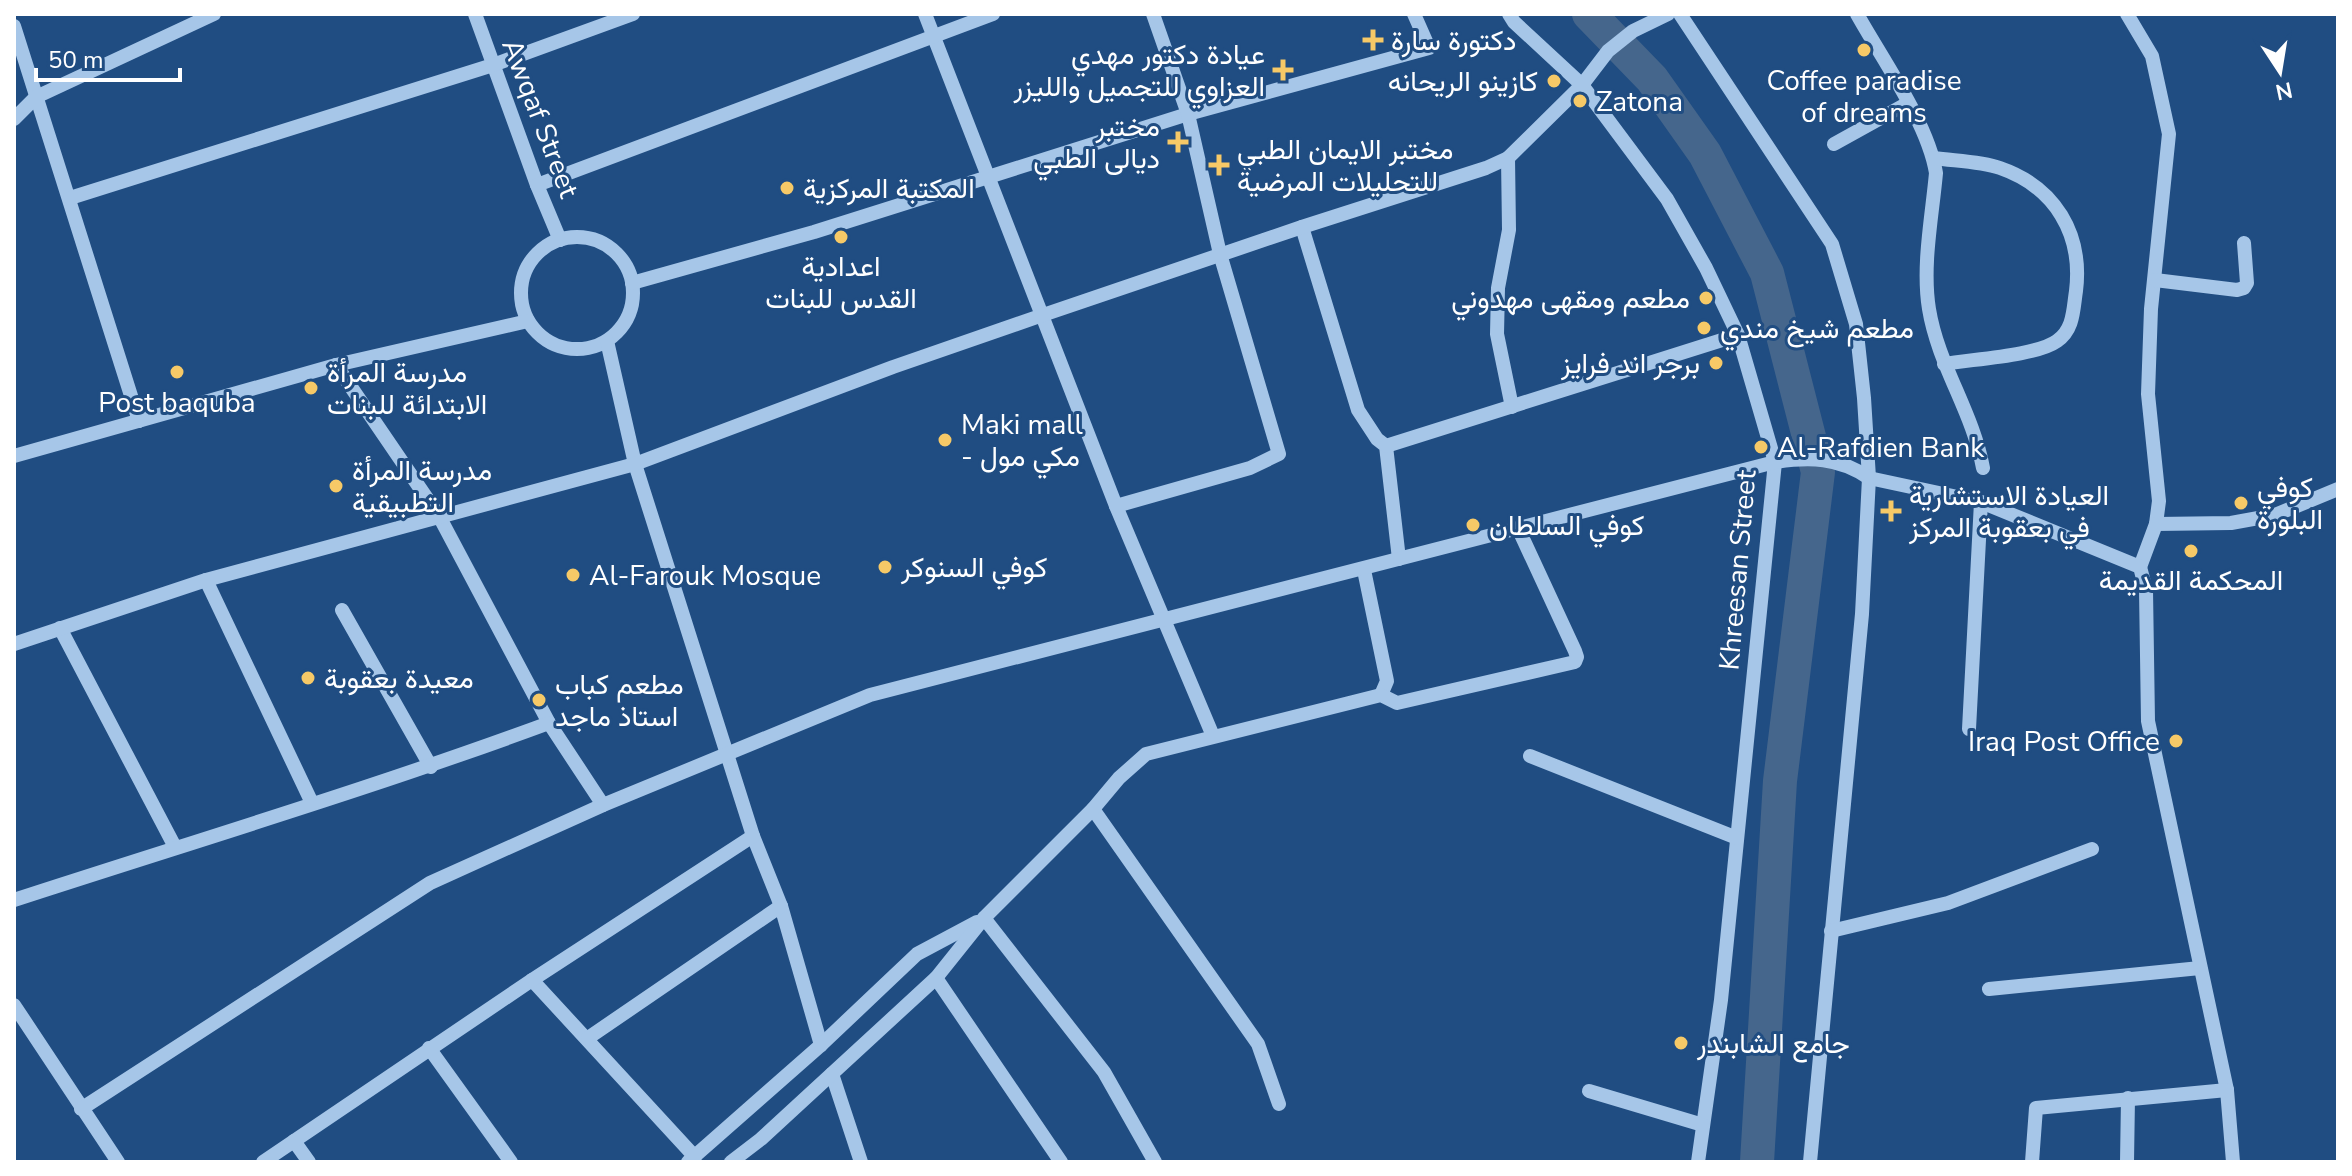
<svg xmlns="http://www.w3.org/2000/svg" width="2352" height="1176" font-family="'Nunito Sans',Vazirmatn,sans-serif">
<rect width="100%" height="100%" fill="#204d82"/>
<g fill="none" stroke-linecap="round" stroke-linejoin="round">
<!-- river -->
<path stroke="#45668c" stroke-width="34" d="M1589,14L1652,79L1705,154L1767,273L1818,472L1780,781L1757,1162"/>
<!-- minor -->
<g stroke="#a6c6e8" stroke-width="14">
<path d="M475,14L537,185L560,240"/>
<path d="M925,14L1116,506L1213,736"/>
<path d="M1509,14L1514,22L1582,85L1667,199L1706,268L1738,335L1775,462L1721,1000L1698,1162"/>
<path d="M1680,14L1832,244L1856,324L1864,398L1869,478L1862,614L1810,1162"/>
<path d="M1857,14C1882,59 1928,123 1936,173C1932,217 1922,266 1929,309C1938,365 1973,412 1983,468"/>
<path d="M2127,14L2152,56L2169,134L2151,309L2148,394L2159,501L2156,524L2140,567"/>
<path d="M14,26L139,421"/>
<path d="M14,119L36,97L214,14"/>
<path d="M1834,144L1908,103"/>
<path d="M1508,158L1509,230L1498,288L1497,334L1512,407"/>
<path d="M1934,158C1955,161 1980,161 2000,168C2055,187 2083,234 2076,291C2073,310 2074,329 2057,341C2036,356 1972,359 1944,364"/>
<path d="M537,185L993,14"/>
<path d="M70,198L493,65L633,14"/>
<path d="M1302,227L1358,410L1377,439L1386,446L1399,559"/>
<circle cx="577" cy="293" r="56"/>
<path d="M2155,280L2237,290L2244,288L2247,283L2244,243"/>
<path d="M632,283L814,232L1188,114L1429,48L1414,14"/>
<path d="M607,341L635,464L753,836L781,906L821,1045"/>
<path d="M336,365L439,516L549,723L603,805"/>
<path d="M1386,446L1738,335"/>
<path d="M14,456L336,365L528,321"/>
<path d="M1116,506L1250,468L1279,454L1220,254L1188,114L1153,14"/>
<path d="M2156,524L2231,523L2275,515L2338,489"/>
<path d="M1364,570L1387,681L1381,695"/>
<path d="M206,580L312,803"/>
<path d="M342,610L431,767"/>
<path d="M60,628L175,847"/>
<path d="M14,644L206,580L635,464L893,367L1040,316L1302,227L1486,168L1508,158L1582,85L1608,51L1633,31L1668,14"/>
<path d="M1969,729L1981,502"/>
<path d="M1530,756L1737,838"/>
<path d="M1093,809L1258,1044L1279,1104"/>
<path d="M14,900C192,842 373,788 549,723"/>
<path d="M984,918L1104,1072L1155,1162"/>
<path d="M1831,931L1948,903L2092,849"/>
<path d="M936,978L1061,1162"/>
<path d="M532,980L695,1157"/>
<path d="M1989,989L2200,968"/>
<path d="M14,1005L118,1162"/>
<path d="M588,1038L781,906"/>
<path d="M429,1048L511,1162"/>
<path d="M832,1074L861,1162"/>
<path d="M1589,1091L1703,1125"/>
<path d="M81,1109L430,883L603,805L870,695L1775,462C1809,457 1839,457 1869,478L1981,502L2140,567L2146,590L2148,721L2227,1090L2233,1162"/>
<path d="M294,1141L309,1162"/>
<path d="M263,1162L532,980L753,836"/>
<path d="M688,1162L821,1045L917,954L977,922"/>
<path d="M731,1162L761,1139L936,978L984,918L1093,809L1119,778L1146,754L1381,695L1397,703L1575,662L1577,657L1575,651L1518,528"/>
<path d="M2032,1162L2036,1108L2227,1090"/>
<path d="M2127,1162L2128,1098"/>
</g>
</g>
<!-- markers -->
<g fill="#f6c967" stroke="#204d82" stroke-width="3">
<path d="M1369 28h8v8h8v8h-8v8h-8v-8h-8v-8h8z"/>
<circle cx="1864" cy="50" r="8"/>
<path d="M1279 58h8v8h8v8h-8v8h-8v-8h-8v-8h8z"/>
<circle cx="1554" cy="81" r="8"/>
<circle cx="1580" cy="101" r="8"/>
<path d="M1174 130h8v8h8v8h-8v8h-8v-8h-8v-8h8z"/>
<path d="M1215 153h8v8h8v8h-8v8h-8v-8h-8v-8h8z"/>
<circle cx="787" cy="188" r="8"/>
<circle cx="841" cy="237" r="8"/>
<circle cx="1706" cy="298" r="8"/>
<circle cx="1704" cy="328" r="8"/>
<circle cx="1716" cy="363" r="8"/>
<circle cx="177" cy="372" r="8"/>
<circle cx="311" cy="388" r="8"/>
<circle cx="945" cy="440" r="8"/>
<circle cx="1761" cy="447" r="8"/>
<circle cx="336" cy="486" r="8"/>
<circle cx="2241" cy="503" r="8"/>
<path d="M1887 499h8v8h8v8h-8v8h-8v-8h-8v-8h8z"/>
<circle cx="1473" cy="525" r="8"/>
<circle cx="2191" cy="551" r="8"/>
<circle cx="885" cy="567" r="8"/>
<circle cx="573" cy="575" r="8"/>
<circle cx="308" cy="678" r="8"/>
<circle cx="539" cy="700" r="8"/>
<circle cx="2176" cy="741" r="8"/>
<circle cx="1681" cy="1043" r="8"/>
</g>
<g text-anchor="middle" stroke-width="6" stroke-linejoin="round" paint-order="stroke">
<!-- poi labels -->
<g font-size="28" fill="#fff" stroke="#204d82" text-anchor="start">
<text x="1391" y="50">دكتورة سارة</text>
<text x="1265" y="64" text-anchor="end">عيادة دكتور مهدي<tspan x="1265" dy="32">العزاوي للتجميل والليزر</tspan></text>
<text x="1864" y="90" text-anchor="middle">Coffee paradise<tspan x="1864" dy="32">of dreams</tspan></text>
<text x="1538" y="91" text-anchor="end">كازينو الريحانه</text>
<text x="1596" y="111">Zatona</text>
<text x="1160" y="136" text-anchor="end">مختبر<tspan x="1160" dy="32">ديالى الطبي</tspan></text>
<text x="1237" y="159">مختبر الايمان الطبي<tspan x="1237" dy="32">للتحليلات المرضية</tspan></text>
<text x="803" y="198">المكتبة المركزية</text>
<text x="841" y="276" text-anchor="middle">اعدادية<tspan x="841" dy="32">القدس للبنات</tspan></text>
<text x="1690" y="308" text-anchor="end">مطعم ومقهى مهدوني</text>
<text x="1720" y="338">مطعم شيخ مندي</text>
<text x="1700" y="373" text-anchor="end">برجر اند فرايز</text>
<text x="327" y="382">مدرسة المرأة<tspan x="327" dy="32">الابتدائة للبنات</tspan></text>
<text x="177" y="412" text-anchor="middle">Post baquba</text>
<text x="961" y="434">Maki mall<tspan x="961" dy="32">- مكي مول</tspan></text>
<text x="1777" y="457">Al-Rafdien Bank</text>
<text x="352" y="480">مدرسة المرأة<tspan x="352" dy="32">التطبيقية</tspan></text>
<text x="2257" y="497">كوفي<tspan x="2257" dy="32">البلورة</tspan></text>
<text x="1909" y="505">العيادة الاستشارية<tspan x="1909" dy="32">في بعقوبة المركز</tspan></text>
<text x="1489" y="535">كوفي السلطان</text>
<text x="901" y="577">كوفي السنوكر</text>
<text x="589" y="585">Al-Farouk Mosque</text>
<text x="2191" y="590" text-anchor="middle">المحكمة القديمة</text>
<text x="324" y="688">معيدة بعقوبة</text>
<text x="555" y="694">مطعم كباب<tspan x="555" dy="32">استاذ ماجد</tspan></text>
<text x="2160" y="751" text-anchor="end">Iraq Post Office</text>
<text x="1697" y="1053">جامع الشابندر</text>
</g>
<!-- street labels -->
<g font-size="28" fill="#fff" stroke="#204d82">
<text transform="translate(541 118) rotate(69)" y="10">Awqaf Street</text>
<text transform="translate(1737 570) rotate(-85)" y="10">Khreesan Street</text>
</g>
</g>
<!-- border -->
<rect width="2352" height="1176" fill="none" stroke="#ffffff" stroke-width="32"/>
<!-- north arrow -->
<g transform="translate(2280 72) rotate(168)" stroke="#204d82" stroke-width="6" paint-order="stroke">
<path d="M0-6L14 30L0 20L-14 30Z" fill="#ffffff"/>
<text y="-12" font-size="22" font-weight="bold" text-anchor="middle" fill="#ffffff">N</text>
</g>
<!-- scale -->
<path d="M36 68v12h144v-12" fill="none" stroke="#ffffff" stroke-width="4"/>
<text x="48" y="68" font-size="24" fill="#ffffff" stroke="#204d82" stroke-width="6" paint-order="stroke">50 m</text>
</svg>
